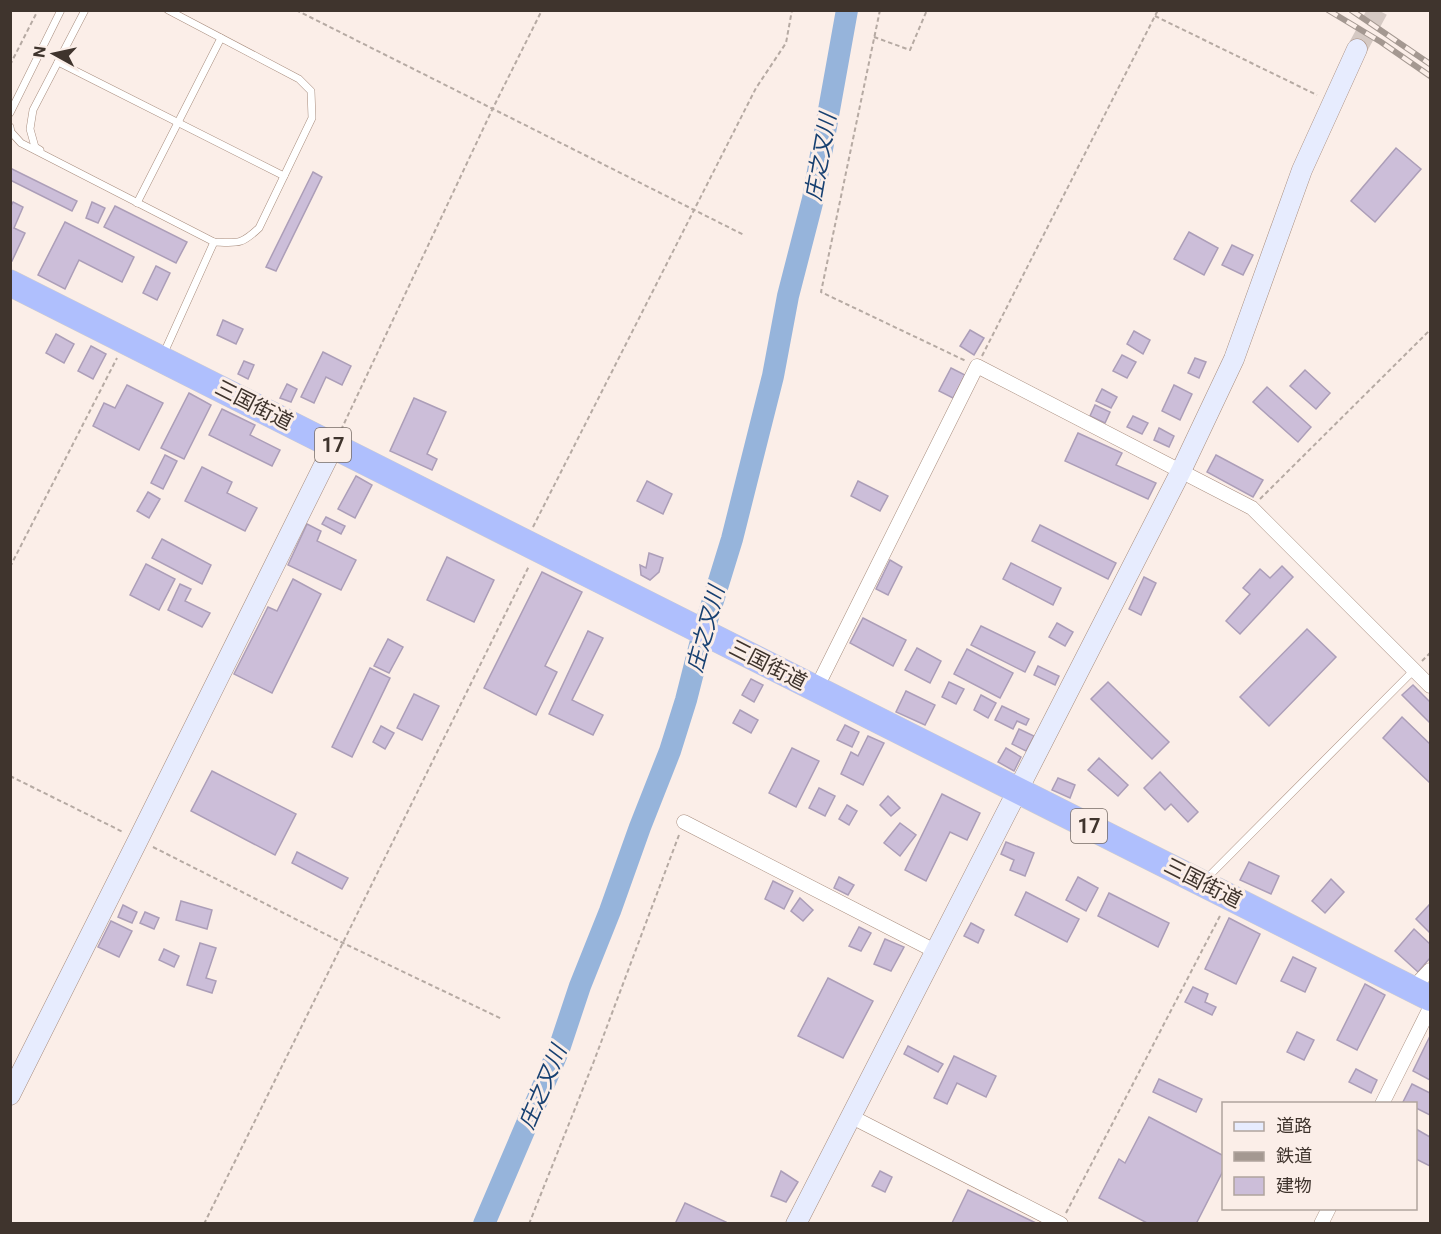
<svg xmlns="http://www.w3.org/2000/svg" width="1441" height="1234" font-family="Roboto,'Noto Sans JP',sans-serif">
<rect width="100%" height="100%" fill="#fbeee8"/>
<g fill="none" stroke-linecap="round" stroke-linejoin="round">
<!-- river -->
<path stroke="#96b4db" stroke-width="22" d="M484,1224L559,1049L580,986L610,911L640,827L670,751L686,700L703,633L732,539L773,376L788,296L813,199L847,10"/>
</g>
<!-- building -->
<g fill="#ccbed9" stroke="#ac9eb8" stroke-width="1.5">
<path d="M1396,148L1421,169L1375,222L1351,201Z"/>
<path d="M10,168L77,201L72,211L10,180Z"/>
<path d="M313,172L322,177L276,271L266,267Z"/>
<path d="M13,202L23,207L14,228L25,233L12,261L10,260V208Z"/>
<path d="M92,202L105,208L98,223L86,218Z"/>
<path d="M115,206L187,242L176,263L104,227Z"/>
<path d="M65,222L134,257L122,282L79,260L65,289L38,275Z"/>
<path d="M1189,232L1218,248L1204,275L1174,259Z"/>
<path d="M1232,245L1253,255L1243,275L1222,265Z"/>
<path d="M156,266L170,273L157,300L143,293Z"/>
<path d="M223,320L243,329L236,344L217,335Z"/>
<path d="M970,330L984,338L974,355L960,346Z"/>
<path d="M1134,331L1150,340L1143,354L1127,344Z"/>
<path d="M56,334L74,344L64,363L46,353Z"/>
<path d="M91,346L106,354L93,379L78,371Z"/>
<path d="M323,352L351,366L342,385L326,377L314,403L301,397Z"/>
<path d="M1122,355L1136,362L1127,378L1113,371Z"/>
<path d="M1195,358L1206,362L1199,378L1188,373Z"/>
<path d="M244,361L254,365L248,379L238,374Z"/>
<path d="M951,368L965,375L953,398L939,391Z"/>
<path d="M1305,370L1330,393L1316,409L1290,386Z"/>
<path d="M287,384L297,389L291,402L280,398Z"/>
<path d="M127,385L163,403L139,450L93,426L104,403L115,408Z"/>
<path d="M1174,385L1192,394L1180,420L1162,411Z"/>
<path d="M1267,387L1311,427L1298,442L1253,402Z"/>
<path d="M1102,389L1117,397L1111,408L1096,401Z"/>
<path d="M189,393L211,405L184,459L161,448Z"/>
<path d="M414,398L446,412L427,454L437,459L432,470L390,451Z"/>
<path d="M1095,405L1110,412L1105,423L1090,416Z"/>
<path d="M222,409L255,425L250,435L280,450L272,466L209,435Z"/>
<path d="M1133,416L1148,423L1142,434L1127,427Z"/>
<path d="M1159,428L1174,436L1169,447L1154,440Z"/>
<path d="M1078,433L1122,453L1116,465L1156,483L1148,499L1065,461Z"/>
<path d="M165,455L177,461L163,489L151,483Z"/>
<path d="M1216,455L1263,480L1253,497L1207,472Z"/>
<path d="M202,467L232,482L227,493L257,508L245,531L185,501Z"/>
<path d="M356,476L372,485L355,518L338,509Z"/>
<path d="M647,481L672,494L663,514L637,501Z"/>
<path d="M858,481L888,496L880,511L851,496Z"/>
<path d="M148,492L160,499L149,518L137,511Z"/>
<path d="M326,517L345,526L341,534L322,524Z"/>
<path d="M307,524L321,531L317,541L356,560L341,590L288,565Z"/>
<path d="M1040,525L1116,563L1108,579L1032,541Z"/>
<path d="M162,539L211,565L202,584L152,558Z"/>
<path d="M649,553L663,558L659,572L650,580L641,575L640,565L646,568Z"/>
<path d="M447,557L494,580L474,622L427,600Z"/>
<path d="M890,560L902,567L888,595L876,589Z"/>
<path d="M1011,563L1061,588L1053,605L1003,579Z"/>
<path d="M146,564L175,579L159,610L130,595Z"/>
<path d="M1282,566L1293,577L1240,634L1226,621L1250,594L1243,588L1260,569L1270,578Z"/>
<path d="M542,572L582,592L545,666L557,672L536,715L484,688Z"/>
<path d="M1144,577L1156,583L1141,615L1129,609Z"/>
<path d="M293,579L321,594L272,693L234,674L268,607L277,611Z"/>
<path d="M180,584L191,589L185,601L210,613L202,627L168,610Z"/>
<path d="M863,618L906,640L893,666L850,643Z"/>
<path d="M1057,623L1073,632L1065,646L1049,637Z"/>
<path d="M981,626L1035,652L1025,672L971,645Z"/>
<path d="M1307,629L1336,657L1269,726L1240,697Z"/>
<path d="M588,631L603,638L572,700L603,715L593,735L549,714Z"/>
<path d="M388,639L403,647L389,673L374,666Z"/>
<path d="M917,648L941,661L930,683L905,670Z"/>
<path d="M967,649L1013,673L1000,698L954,674Z"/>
<path d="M1038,666L1059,676L1055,685L1034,675Z"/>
<path d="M370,668L390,678L352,757L332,747Z"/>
<path d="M751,679L763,685L754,702L742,695Z"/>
<path d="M949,682L964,689L956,704L942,697Z"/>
<path d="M1108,682L1169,742L1152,759L1091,699Z"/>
<path d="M1413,685L1430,702V723L1402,695Z"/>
<path d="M906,691L935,705L925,725L896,712Z"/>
<path d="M414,694L439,706L422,740L397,728Z"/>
<path d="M981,695L996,703L988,718L974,710Z"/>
<path d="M1002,706L1029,719L1026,725L1017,721L1013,729L995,720Z"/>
<path d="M740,710L758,720L751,733L733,723Z"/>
<path d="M1402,717L1430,744V783L1383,738Z"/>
<path d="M845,725L859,732L852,747L837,740Z"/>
<path d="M381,726L394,733L385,749L373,742Z"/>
<path d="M1019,729L1034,736L1026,751L1012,744Z"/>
<path d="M868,736L884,743L863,785L841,774L851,752L858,756Z"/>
<path d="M792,748L819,761L796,807L769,793Z"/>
<path d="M1006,748L1021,757L1014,771L998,762Z"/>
<path d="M1099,758L1128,785L1118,796L1088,770Z"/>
<path d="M212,771L296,814L275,855L191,811Z"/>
<path d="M1160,772L1198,812L1188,822L1171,804L1165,810L1144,788Z"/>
<path d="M1058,778L1075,785L1070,798L1052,790Z"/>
<path d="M819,788L835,796L825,816L809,808Z"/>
<path d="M942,794L980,813L967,840L950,832L926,881L905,870Z"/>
<path d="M888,796L900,808L891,816L880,805Z"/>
<path d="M847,805L857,811L849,825L839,819Z"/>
<path d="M900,823L916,835L900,856L884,843Z"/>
<path d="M1006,842L1034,853L1025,876L1010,870L1014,860L1001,854Z"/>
<path d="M297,852L348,878L342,889L292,863Z"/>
<path d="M1249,862L1279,876L1271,894L1240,880Z"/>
<path d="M839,877L854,885L848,895L834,888Z"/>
<path d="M1078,877L1098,888L1086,911L1066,900Z"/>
<path d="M1331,879L1344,892L1325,913L1312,901Z"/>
<path d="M773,881L793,891L784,909L765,899Z"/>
<path d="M1026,892L1079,919L1067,942L1015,915Z"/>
<path d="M1109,893L1169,923L1158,947L1098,916Z"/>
<path d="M800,898L813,910L803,921L791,911Z"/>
<path d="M181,901L212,910L207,929L176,920Z"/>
<path d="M1430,904V933L1416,919Z"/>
<path d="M123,905L137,912L132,923L118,917Z"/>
<path d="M145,912L159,918L154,929L140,923Z"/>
<path d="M1229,918L1260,934L1236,984L1205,969Z"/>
<path d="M111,921L132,931L119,957L98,947Z"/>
<path d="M971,923L984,930L978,943L964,936Z"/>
<path d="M859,927L871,933L861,951L849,946Z"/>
<path d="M1414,929L1430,944V958L1418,972L1395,951Z"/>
<path d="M885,939L904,947L891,971L874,964Z"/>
<path d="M200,943L216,948L206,978L216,981L212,993L187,985Z"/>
<path d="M164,949L179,956L174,967L159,960Z"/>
<path d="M1293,957L1316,968L1305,992L1281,981Z"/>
<path d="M828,978L873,1001L843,1058L798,1036Z"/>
<path d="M1365,984L1385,995L1357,1050L1337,1040Z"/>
<path d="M1193,987L1208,994L1205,1002L1216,1007L1212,1015L1185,1002Z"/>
<path d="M1297,1032L1314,1040L1304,1060L1287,1052Z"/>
<path d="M1430,1036V1080L1413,1071Z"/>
<path d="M908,1046L943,1064L938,1072L904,1054Z"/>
<path d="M954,1056L996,1076L986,1097L957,1083L947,1104L934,1098Z"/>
<path d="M1356,1069L1377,1080L1371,1093L1349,1082Z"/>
<path d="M1159,1079L1202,1099L1196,1112L1153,1092Z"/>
<path d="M1412,1084L1430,1093V1115L1416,1108V1104H1406L1403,1102Z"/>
<path d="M1149,1117L1224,1156V1169L1196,1224H1149L1099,1198L1119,1159L1125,1163Z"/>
<path d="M1416,1129L1430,1137V1166L1416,1159Z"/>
<path d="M781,1171L798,1182L786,1202L771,1196Z"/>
<path d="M880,1171L892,1177L885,1192L872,1186Z"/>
<path d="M968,1190L1038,1224L952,1223Z"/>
<path d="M685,1203L726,1222L725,1224H675Z"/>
</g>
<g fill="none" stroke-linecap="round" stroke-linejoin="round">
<!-- secondary-tunnel -->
<path stroke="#d5c9c3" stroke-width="20" stroke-dasharray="20 10" stroke-linecap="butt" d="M1357,49L1378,10"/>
<defs>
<g id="lane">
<path d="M58,62L284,176"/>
<path d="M10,113L61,10"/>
<path d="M10,127L11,132L21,143L214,242C238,243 241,245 259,228L312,118L311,91L299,79L168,10"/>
<path d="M40,150L35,147L30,129L33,110L85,10"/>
<path d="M137,203L221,38"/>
<path d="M163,355L214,242"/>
<path d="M1206,879L1414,670"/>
</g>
<g id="street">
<path d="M816,689L977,366L1252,508L1430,686"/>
<path d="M684,822L935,951"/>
<path d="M1412,989L1430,970"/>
<path d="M1382,1104L1430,1008"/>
<path d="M850,1116L1061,1224"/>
<path d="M1321,1224L1329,1208"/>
</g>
<g id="secondary">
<path d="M10,1095L138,840L334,445"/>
<path d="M796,1224L1181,471L1234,359L1302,170L1357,49"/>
</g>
<path id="highway" d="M10,283L1430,998"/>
</defs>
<!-- lane casing -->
<use href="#lane" stroke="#a78c7d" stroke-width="8"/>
<!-- street casing -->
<use href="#street" stroke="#a78c7d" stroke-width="15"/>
<!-- secondary casing -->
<use href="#secondary" stroke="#a78c7d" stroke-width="21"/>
<!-- highway casing -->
<use href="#highway" stroke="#d1cecd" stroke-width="27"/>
<!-- path -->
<g stroke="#b6aaa3" stroke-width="2" stroke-dasharray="4.5 3" stroke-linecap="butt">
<path d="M296,10L744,235"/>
<path d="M880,10L821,292L966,361"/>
<path d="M1155,16L1317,95"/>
<path d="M874,37L910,50L927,10"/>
<path d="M10,65L38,10"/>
<path d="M982,356L1158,10"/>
<path d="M341,430L492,110L542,10"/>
<path d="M1260,499L1430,330"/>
<path d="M533,527L756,88L786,43L792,10"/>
<path d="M10,567L117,358"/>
<path d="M1422,661L1430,653"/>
<path d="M10,776L123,832"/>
<path d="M153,847L343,943L502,1019"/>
<path d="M1066,1213L1221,914"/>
<path d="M204,1224L529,566"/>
<path d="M529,1224L594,1061L679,835"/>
</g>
<!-- lane -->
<use href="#lane" stroke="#fff" stroke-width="7"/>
<!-- street -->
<use href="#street" stroke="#fff" stroke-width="14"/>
<!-- secondary -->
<use href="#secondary" stroke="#e7ecfe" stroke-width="20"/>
<!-- highway -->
<use href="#highway" stroke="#afbffd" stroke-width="26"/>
<defs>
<g id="rail">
<path d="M1328,10L1381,42L1430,76"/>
<path d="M1351,10L1430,64"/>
</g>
</defs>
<!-- rail casing -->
<use href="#rail" stroke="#a49891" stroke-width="6"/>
<!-- rail -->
<use href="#rail" stroke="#fbeee8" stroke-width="4" stroke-dasharray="11" stroke-linecap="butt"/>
</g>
<g text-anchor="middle" stroke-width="6" stroke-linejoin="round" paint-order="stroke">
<!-- shield labels -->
<g fill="#fbeee8" stroke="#776c65" stroke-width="1.5">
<rect x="315" y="428" width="36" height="34" rx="4.5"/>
<rect x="1071" y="809" width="36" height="34" rx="4.5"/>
</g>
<g font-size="20" font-weight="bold" fill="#3f342d">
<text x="333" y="452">17</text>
<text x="1089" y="833">17</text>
</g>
<!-- street labels -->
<g font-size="21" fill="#3f342d" stroke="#fbeee8">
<text transform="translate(254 405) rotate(27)" y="7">三国街道</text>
<text transform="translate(768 665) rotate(27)" y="7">三国街道</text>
<text transform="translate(1203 883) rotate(27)" y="7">三国街道</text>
</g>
<!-- water labels -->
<g font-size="22" font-style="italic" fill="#174071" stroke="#fbeee8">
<text transform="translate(820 157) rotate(-80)" y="8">庄之又川</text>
<text transform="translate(705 629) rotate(-75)" y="8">庄之又川</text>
<text transform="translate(542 1087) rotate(-67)" y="8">庄之又川</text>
</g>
</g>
<!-- border -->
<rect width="1441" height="1234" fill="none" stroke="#3f342d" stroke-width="24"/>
<!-- legend -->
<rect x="1222" y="1102" width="195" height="108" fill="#fbeee8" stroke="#b0a49d" stroke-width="1.5"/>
<rect x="1234" y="1122" width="30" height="9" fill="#e7ecfe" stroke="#b0a49d" stroke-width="1.5"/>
<text x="1276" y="1132" font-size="18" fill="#3f342d">道路</text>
<rect x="1234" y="1152" width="30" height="9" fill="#a49891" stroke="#b0a49d" stroke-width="1.5"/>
<text x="1276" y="1162" font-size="18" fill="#3f342d">鉄道</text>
<rect x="1234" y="1177" width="30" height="18" fill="#ccbed9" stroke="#b0a49d" stroke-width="1.5"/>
<text x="1276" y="1192" font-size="18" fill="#3f342d">建物</text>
<!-- north arrow -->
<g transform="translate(54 54) rotate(278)" stroke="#fbeee8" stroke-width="4.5" paint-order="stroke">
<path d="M0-4.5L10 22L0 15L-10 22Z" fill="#3f342d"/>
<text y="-9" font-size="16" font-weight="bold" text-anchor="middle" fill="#3f342d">N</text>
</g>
</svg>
